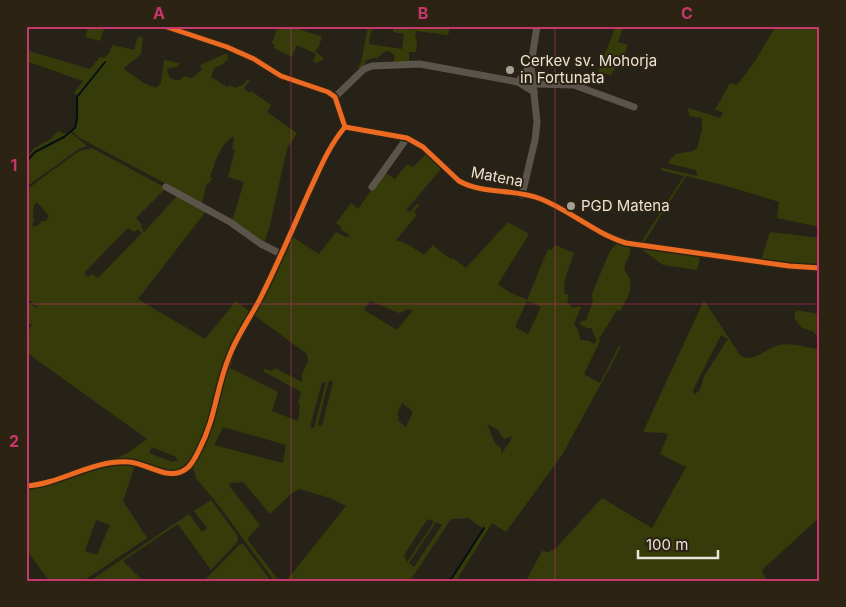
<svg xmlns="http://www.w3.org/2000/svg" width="846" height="607" font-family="Inter,sans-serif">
<rect width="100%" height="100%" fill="#272218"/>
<!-- green -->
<g fill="#363c09" fill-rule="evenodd">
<path d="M89,26H105L100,41L85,37Z"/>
<path d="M278,26H290L322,37L319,46L315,51L324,59L317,63L313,62L316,54L297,45L292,57L274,48L275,45L272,43Z"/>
<path d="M368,26L375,27L371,31L369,44L402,49L404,34L393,32V26L412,30L414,26H451L448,35L416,31L415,38L417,39L416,52H409V62H393L395,56L389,51L384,52L377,58H373L365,61V65L357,69L361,63Z"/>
<path d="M616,26H624L618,42L628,45L621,64L618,63L611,75L598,72Z"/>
<path d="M776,26H820V227L777,218L779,202L723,185L686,176L643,244H640L684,176L660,170L663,168L697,176L696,170L667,163L676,154L693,151L697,148L702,130V118L689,116L688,108L720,118L723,112L715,110L730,83L736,85L739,83L755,61Z"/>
<path d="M138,36L143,38L141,54L124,68L125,70L144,83L156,88L161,83L164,60L180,63L178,66L167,69C169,78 170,80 180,80L184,76L192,78L202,70L200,65L227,53L228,59L223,64L214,68L211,77L227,87L230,85L235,88L244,84L248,79L250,80L244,88L249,93L251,91L271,105L267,112L297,133L287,149L284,162L270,225L264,243L232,221L244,182L228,177L235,150L232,149L234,138L233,137C219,145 216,162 210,176L212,179L206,186L202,203L78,137L72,131C81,122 78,108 78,96L74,93L83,81L26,61V50L90,69L100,57L104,58L110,52L112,45L134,50Z"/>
<path d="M58,131L64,134L70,132L87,146L79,149L26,187V159L34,148L51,139Z"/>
<path d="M92,148L166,188L136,218L142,225L141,227L144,232L179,194L207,210L138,299L205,339L236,301L250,312C247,317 242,323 240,328C229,355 205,466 175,470C161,472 151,464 138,460C130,458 120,459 112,460L128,453L147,439L26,352V334L32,325L26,321V301L36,308L38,307L26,298V190L79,151ZM37,202L49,216L46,221H42L37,226L33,227L32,224L34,221L33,216L34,205ZM128,228L134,232L138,229L142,233L98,278L92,274L88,277L84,273ZM152,447L176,457L178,460L172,462L149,453Z"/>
<path d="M425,155H427L441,169L406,210L410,212L418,203L419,205L414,212L417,215L396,240L409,245L424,255L433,245L442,253L451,259L453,258L466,268L508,222L529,234L498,284L509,292L527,300L548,249L552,250L555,245L574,253C570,266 562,280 565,294L569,295L567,302L573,308L580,306L581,307L574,324L578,330L580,340L590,341L593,344L597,341L591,328H587L581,325L580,322L586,320L593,301L591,296L610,251L617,243L630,247C631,255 627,259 625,266C623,271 627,273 629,277C634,289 626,301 620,311L617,310L599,339L600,341L584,374L600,383L619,346L621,347L562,455L506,532L492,523L456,581H451L484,529L468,518L451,519L410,581H286L346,506L330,498L300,489L292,493L270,514L243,482L230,483L229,484L230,487L260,525L247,539L279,581H274L220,507L196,478L193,468L232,355L234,356L230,368L278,392L272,411L298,421L300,405L298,403L301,392L263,371L265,369L272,371L275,368L302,382V374L308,361L307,354L254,315L291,236L319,254L336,232L346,237L351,236L340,229L341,227L336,223L351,203L358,209L384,172L395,179L407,164L413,167ZM370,301L399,313L409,309L413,310L397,330L364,310ZM527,301L541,307L528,334L515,327ZM331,380L333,382L322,426H319L318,424L328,383ZM326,382L314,428L310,427L322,383ZM402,403L413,412L406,427H405L398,420L399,417L397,415ZM487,424L498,430L501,436L505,439L512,436L510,442L501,454V448L495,443ZM223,427L286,445L283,463L214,445ZM430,519L434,522L407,562L404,555L426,521ZM436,522L442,525L414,567L409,563Z"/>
<path d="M770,232L820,238V265L791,264L761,260Z"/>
<path d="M641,249L696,254L700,257L697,270L663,265Z"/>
<path d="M704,300L740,355C754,364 763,350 776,346C791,341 805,348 820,349V517L762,570L766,581H526L542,551L548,552L555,549L602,498L652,528L686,467L660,454L668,435L665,433L643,432ZM721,335L728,339L704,376L700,390L694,395L693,390Z"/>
<path d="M796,310L820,314V338L812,331L802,328L794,318Z"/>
<path d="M135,465L123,501L147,538L83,581H49L26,549V489L109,466ZM96,520L110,525L97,555L85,551Z"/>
<path d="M211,500L237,535L238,541L211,570L178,524L123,561L143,581H90L189,514L202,532L207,528L194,511Z"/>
<path d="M243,544L271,581H204L239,545Z"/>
</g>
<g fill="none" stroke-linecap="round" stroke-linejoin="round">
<!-- stream -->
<g stroke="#041012" stroke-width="2">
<path d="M26,162L35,152L64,137L75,128L77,118V97L105,62"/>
<path d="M450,581L484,528"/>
</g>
<!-- minor -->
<g stroke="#5a544a" stroke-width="7">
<path d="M164,26L227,47L254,59L281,76L328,92L335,97L345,127"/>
<path d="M518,82L531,65"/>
<path d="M534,84L574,85L634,107"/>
<path d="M335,97L364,69L372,66L420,64L518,82L534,92"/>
<path d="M345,127L407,138L423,147L459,181C484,195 514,188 541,199C571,211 594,233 626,243L789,266L820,268"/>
<path d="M166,187L230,222L261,244L281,254"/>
<path d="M372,187L407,138"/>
<path d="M522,195L535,140L537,122L531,65L537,26"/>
<path d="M26,486C61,484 93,459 129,462C147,463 169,482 186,469C192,465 196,456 199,450C216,418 216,388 229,357C237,335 251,317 261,297C278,263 293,228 308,194C319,171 328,147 345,127"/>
</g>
<defs>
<g id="cycleway">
<path d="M164,26L227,47L254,59L281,76L328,92L335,97L345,127"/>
<path d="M345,127L407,138L423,147L459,181C484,195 514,188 541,199C571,211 594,233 626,243L789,266L820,268"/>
<path d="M26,486C61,484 93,459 129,462C147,463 169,482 186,469C192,465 196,456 199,450C216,418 216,388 229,357C237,335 251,317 261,297C278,263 293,228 308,194C319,171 328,147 345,127"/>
</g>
</defs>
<!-- cycleway casing -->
<use href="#cycleway" stroke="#2d2312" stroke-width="8"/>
<!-- cycleway -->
<use href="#cycleway" stroke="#ed6a23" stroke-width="5"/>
</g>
<!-- grid -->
<path fill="none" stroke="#c8366e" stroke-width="1" stroke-opacity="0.55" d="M291,26V581M555,26V581M26,304H820"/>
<!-- markers -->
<g fill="#a69f95" stroke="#2d2312" stroke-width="2">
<circle cx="510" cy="70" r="5"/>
<circle cx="571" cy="206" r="5"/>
</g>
<g text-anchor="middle" stroke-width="4" stroke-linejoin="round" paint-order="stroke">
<!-- poi labels -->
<g font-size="15" fill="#eae3d8" stroke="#2d2312" text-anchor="start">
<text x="520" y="66">Cerkev sv. Mohorja<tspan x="520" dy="17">in Fortunata</tspan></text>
<text x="581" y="211">PGD Matena</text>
</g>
<!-- street labels -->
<g font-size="15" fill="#eae3d8" stroke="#2d2312">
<text transform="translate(497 177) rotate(11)" y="5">Matena</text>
</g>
</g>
<!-- border -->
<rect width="846" height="607" fill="none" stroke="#2d2312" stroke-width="55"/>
<!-- scale -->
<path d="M638 550v8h80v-8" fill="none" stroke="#eae3d8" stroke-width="2.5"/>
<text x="646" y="550" font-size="15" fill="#eae3d8" stroke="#2d2312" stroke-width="4" paint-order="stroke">100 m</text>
<rect x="28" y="28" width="790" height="552" fill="none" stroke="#c8366e" stroke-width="2"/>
<g font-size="16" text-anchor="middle" font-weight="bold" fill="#c8366e">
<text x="159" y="19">A</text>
<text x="423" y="19">B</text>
<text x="687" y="19">C</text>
<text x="14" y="171">1</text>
<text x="14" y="447">2</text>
</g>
</svg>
